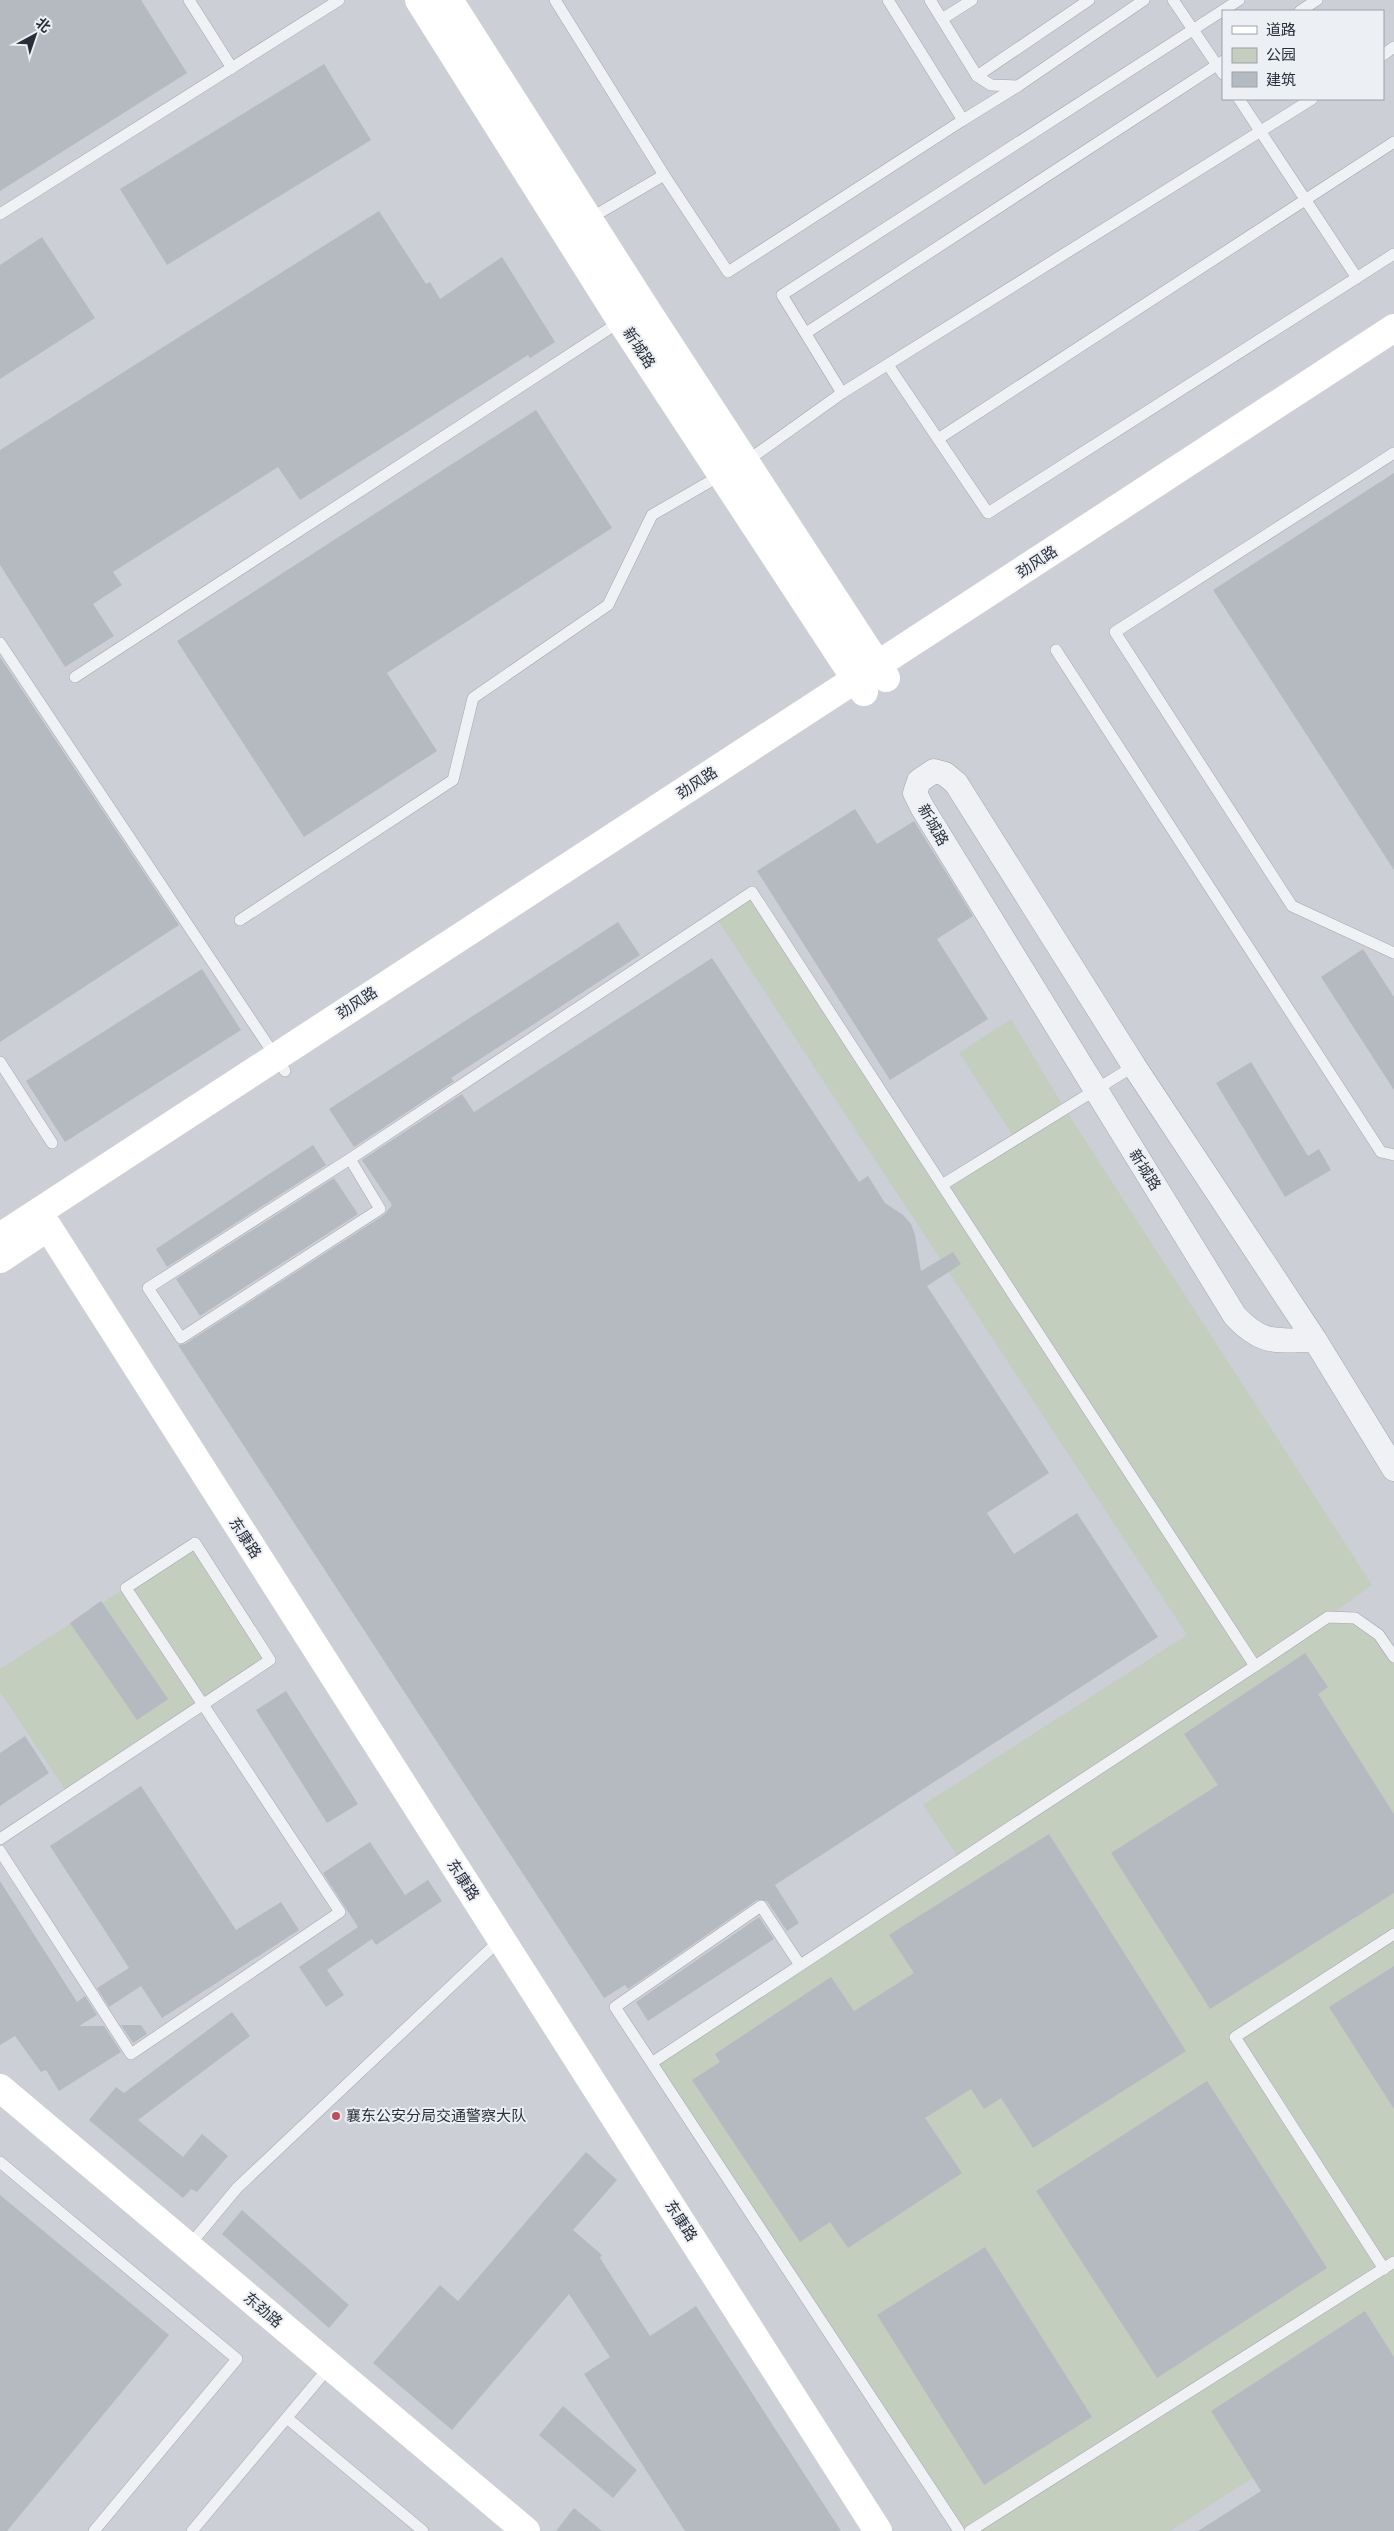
<svg xmlns="http://www.w3.org/2000/svg" width="1394" height="2531" font-family="Arial,'Noto Sans SC',sans-serif">
<rect width="100%" height="100%" fill="#dde0e5"/>
<!-- built -->
<path fill="#cccfd6" fill-rule="evenodd" d="M0,0H1394V2531H0ZM1223,11H1383V99H1223Z"/>
<!-- green -->
<g fill="#c3cebf">
<path d="M752,892L942,1185L1016,1140L959,1053L1011,1019L1065,1109L1372,1585L1328,1617L1355,1618L1394,1657V2387L1170,2531H959L653,2062L960,1860L923,1805L1187,1635L715,916Z"/>
<path d="M195,1543L270,1660L68,1794L0,1692V1669Z"/>
</g>
<!-- building -->
<g fill="#b5bac1">
<path d="M0,0H141L187,73L0,191Z"/>
<path d="M324,64L371,140L167,265L120,189Z"/>
<path d="M379,211L426,284L430,282L440,299L502,257L555,342L530,358L528,355L300,500L278,467L113,572L122,585L93,604L114,636L65,667L0,565V450Z"/>
<path d="M42,237L95,318L0,379V265Z"/>
<path d="M536,410L612,528L387,673L437,751L304,837L177,641Z"/>
<path d="M1394,473V870L1213,590Z"/>
<path d="M0,657L179,925L0,1042Z"/>
<path d="M855,809L877,844L914,821L973,916L937,939L988,1019L890,1080L757,871Z"/>
<path d="M618,922L640,955L451,1078L454,1081L354,1147L329,1109Z"/>
<path d="M1363,949L1394,997V1090L1321,977Z"/>
<path d="M712,958L859,1182L868,1176L885,1203L903,1215L911,1224L915,1235L921,1271L953,1252L961,1264L927,1286L1049,1473L987,1513L1014,1554L1077,1513L1158,1637L775,1885L799,1923L787,1931L767,1901L757,1900L628,1989L625,1985L604,1998L178,1345L185,1344L384,1215L392,1205L362,1160L462,1094L474,1112Z"/>
<path d="M202,969L241,1030L65,1142L26,1081Z"/>
<path d="M1251,1062L1308,1156L1319,1149L1331,1170L1285,1197L1216,1083Z"/>
<path d="M313,1145L326,1165L167,1267L156,1249Z"/>
<path d="M334,1178L358,1214L200,1316L176,1279Z"/>
<path d="M101,1601L168,1699L137,1720L70,1623Z"/>
<path d="M1305,1653L1328,1687L1318,1694L1394,1814V1893L1210,2009L1111,1853L1218,1785L1184,1734Z"/>
<path d="M286,1691L358,1804L327,1823L256,1710Z"/>
<path d="M25,1736L49,1773L0,1806V1753Z"/>
<path d="M141,1786L236,1930L281,1902L299,1930L162,2018L141,1986L109,2007L97,1988L129,1968L50,1846Z"/>
<path d="M1049,1834L1186,2051L1033,2148L1001,2098L984,2109L971,2089L925,2118L962,2173L848,2248L830,2222L800,2242L692,2080L720,2062L715,2054L831,1977L854,2011L914,1973L889,1935Z"/>
<path d="M370,1842L405,1895L428,1880L442,1901L376,1945L372,1939L327,1970L344,1995L326,2007L299,1967L358,1927L323,1873Z"/>
<path d="M0,1881L77,2002L85,1996L97,2015L79,2026H104L121,2052L59,2091L46,2070L41,2072L15,2036L0,2045Z"/>
<path d="M759,1917L774,1939L648,2021L636,2002Z"/>
<path d="M1394,1966V2109L1329,2007Z"/>
<path d="M232,2012L250,2036L138,2120L183,2157L202,2134L228,2156L197,2192L191,2189L183,2198L89,2120L116,2087L124,2093Z"/>
<path d="M121,2025H141L147,2034L133,2043Z"/>
<path d="M1207,2081L1327,2268L1157,2378L1036,2191Z"/>
<path d="M586,2152L617,2180L573,2230L602,2255L600,2258L650,2336L696,2306L841,2531H685L584,2374L610,2357L569,2294L452,2430L373,2363L440,2285L458,2301Z"/>
<path d="M0,2195L169,2335L7,2531H0Z"/>
<path d="M242,2210L349,2305L329,2328L222,2234Z"/>
<path d="M985,2247L1092,2417L984,2485L877,2315Z"/>
<path d="M1365,2311L1394,2357V2531H1198L1261,2491L1211,2411Z"/>
<path d="M563,2406L637,2470L613,2498L539,2435Z"/>
<path d="M574,2508L602,2531H556Z"/>
</g>
<g fill="none" stroke-linecap="round" stroke-linejoin="round">
<defs>
<g id="lane">
<path d="M189,0L232,68"/>
<path d="M555,0L664,175L589,219"/>
<path d="M930,0L977,76L991,85L1018,86L1144,0"/>
<path d="M1173,0L1223,74"/>
<path d="M1300,11L1317,0"/>
<path d="M942,19L972,0"/>
<path d="M1383,55L1394,47"/>
<path d="M977,76L1089,0"/>
<path d="M1239,99L1357,278"/>
<path d="M963,120L1018,86"/>
<path d="M664,175L728,272L963,120L888,0"/>
<path d="M0,214L339,0"/>
<path d="M806,333L1223,61"/>
<path d="M888,365L988,513L1394,254"/>
<path d="M842,393L782,295L1239,0"/>
<path d="M938,439L1394,142"/>
<path d="M1394,453L1115,632L1292,906L1394,953"/>
<path d="M744,463L842,393L1312,99"/>
<path d="M0,643L285,1071"/>
<path d="M1056,650L1381,1152L1394,1155"/>
<path d="M75,677L621,321"/>
<path d="M240,920L453,780L473,698L608,605L652,515L723,474"/>
<path d="M0,1062L52,1143"/>
<path d="M350,1159L380,1209L181,1338L148,1288L350,1159L752,892L942,1185L1134,1066"/>
<path d="M1255,1666L1328,1617L1355,1618L1379,1635L1394,1657"/>
<path d="M0,1839C90,1780 180,1720 270,1660L195,1543L126,1588L340,1912L131,2054L0,1851"/>
<path d="M800,1965L761,1906L615,2007L959,2531"/>
<path d="M653,2062L1255,1666L942,1185"/>
<path d="M0,2162L237,2359L94,2531"/>
<path d="M188,2247L237,2188L501,1939"/>
<path d="M1384,2269L1235,2037L1394,1934"/>
<path d="M287,2418L423,2531"/>
<path d="M192,2531L330,2366"/>
<path d="M970,2531L1394,2262"/>
</g>
<path id="street" d="M1315,1340C1277,1340 1263,1346 1235,1316L922,807L915,793L919,781L934,771L945,774L956,783L1134,1066L1315,1340L1394,1469"/>
</defs>
<!-- lane casing -->
<use href="#lane" stroke="#a3a7ae" stroke-width="12"/>
<!-- street casing -->
<use href="#street" stroke="#a3a7ae" stroke-width="25"/>
<!-- lane -->
<use href="#lane" stroke="#eff1f4" stroke-width="11"/>
<!-- street -->
<use href="#street" stroke="#eff1f4" stroke-width="24"/>
<!-- secondary -->
<g stroke="#fff" stroke-width="28">
<path d="M419,0L621,321L864,692"/>
<path d="M449,0L644,306L886,678"/>
<path d="M48,1227L878,2531"/>
<path d="M0,1237L1394,328"/>
<path d="M0,1259L36,1235"/>
<path d="M0,2088L526,2531"/>
</g>
</g>
<!-- markers -->
<circle fill="#be4e5d" stroke="#eceff3" stroke-width="2" cx="336" cy="2116" r="5"/>
<g text-anchor="middle" stroke-width="4" stroke-linejoin="round" paint-order="stroke">
<!-- street labels -->
<g font-size="15" fill="#282f3a" stroke="#eceff3">
<text transform="translate(639 348) rotate(57)" y="5">新城路</text>
<text transform="translate(1037 562) rotate(-33)" y="5">劲风路</text>
<text transform="translate(697 783) rotate(-33)" y="5">劲风路</text>
<text transform="translate(933 825) rotate(60)" y="5">新城路</text>
<text transform="translate(357 1003) rotate(-33)" y="5">劲风路</text>
<text transform="translate(1145 1170) rotate(58)" y="5">新城路</text>
<text transform="translate(245 1538) rotate(57)" y="5">东康路</text>
<text transform="translate(463 1880) rotate(57)" y="5">东康路</text>
<text transform="translate(681 2221) rotate(57)" y="5">东康路</text>
<text transform="translate(263 2310) rotate(40)" y="5">东劲路</text>
</g>
<!-- poi labels -->
<g font-size="15" fill="#282f3a" stroke="#eceff3" text-anchor="start">
<text x="346" y="2121">襄东公安分局交通警察大队</text>
</g>
</g>
<!-- legend -->
<rect x="1222" y="10" width="162" height="90" fill="#eceff3" stroke="#9ea2a9"/>
<rect x="1232" y="26" width="25" height="8" fill="#ffffff" stroke="#9ea2a9"/>
<text x="1266" y="35" font-size="15" fill="#282f3a">道路</text>
<rect x="1232" y="48" width="25" height="15" fill="#c3cebf" stroke="#9ea2a9"/>
<text x="1266" y="60" font-size="15" fill="#282f3a">公园</text>
<rect x="1232" y="72" width="25" height="15" fill="#b5bac1" stroke="#9ea2a9"/>
<text x="1266" y="85" font-size="15" fill="#282f3a">建筑</text>
<!-- north arrow -->
<g transform="translate(35 35) rotate(40)" stroke="#eceff3" stroke-width="4" paint-order="stroke">
<path d="M0-4L9 19L0 12L-9 19Z" fill="#282f3a"/>
<text y="-8" font-size="14" font-weight="bold" text-anchor="middle" fill="#282f3a">北</text>
</g>
</svg>
